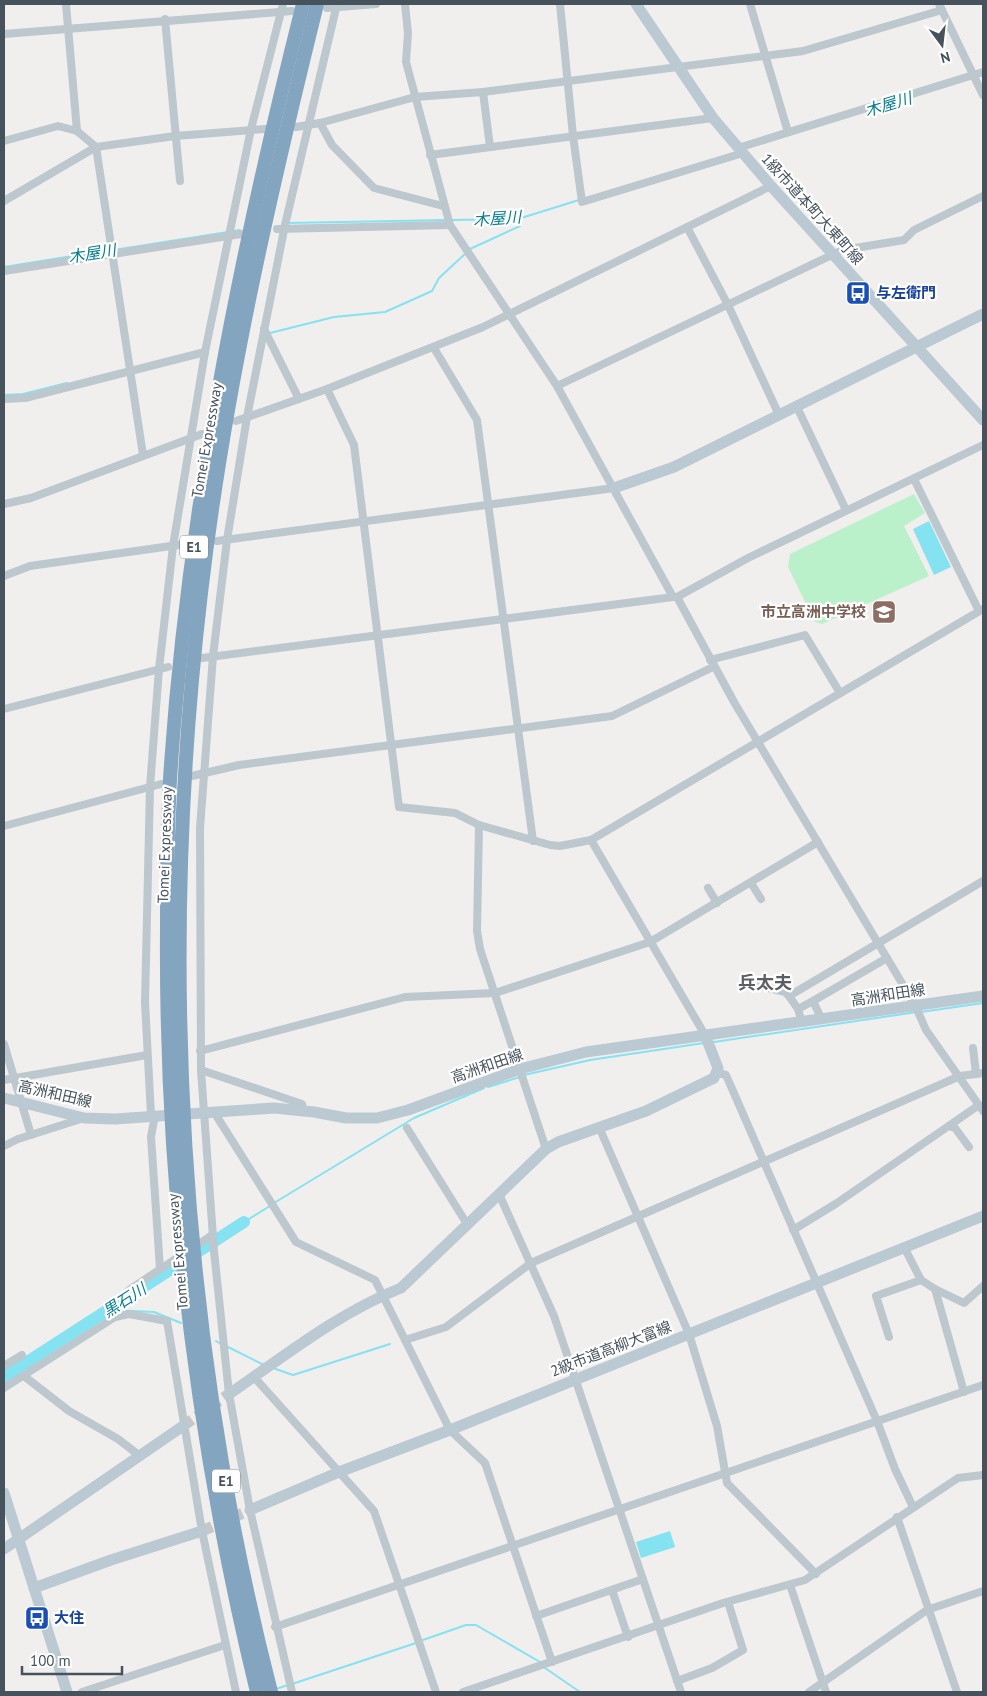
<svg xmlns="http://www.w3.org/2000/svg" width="987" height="1696" font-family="'PT Sans','Noto Sans JP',sans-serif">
<rect width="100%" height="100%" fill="#f1eeee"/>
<!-- pitch -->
<path fill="#baf1cb" d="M914,494L925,513L904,526L929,576L822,624L815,622L788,567L790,554Z"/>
<!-- water -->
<g fill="#85e2f0">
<path d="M929,521L951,567L934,575L913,529Z"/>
<path d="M670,1531L675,1547L641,1558L636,1542Z"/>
</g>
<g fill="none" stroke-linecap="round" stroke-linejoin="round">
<!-- stream -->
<g stroke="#85e2f0" stroke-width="2">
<path d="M452,220L518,219L579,200"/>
<path d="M287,223L447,220"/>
<path d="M233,231L240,230"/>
<path d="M470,249L520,226L518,219"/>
<path d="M114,250L228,232"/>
<path d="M4,267L110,250"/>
<path d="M270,333L334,317L385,312L432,291L439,278L466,253"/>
<path d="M4,395L23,394L67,383"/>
<path d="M921,1012L983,1003"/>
<path d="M714,1042L917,1012"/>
<path d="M524,1075L590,1060L704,1043"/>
<path d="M488,1087L520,1077"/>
<path d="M274,1203L414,1118L484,1088"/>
<path d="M244,1222L270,1206"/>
<path d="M111,1310L154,1312L181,1323"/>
<path d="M216,1341L221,1344"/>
<path d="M228,1347L264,1365"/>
<path d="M273,1368L293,1375L390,1344"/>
<path d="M420,1641L466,1625H476L540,1662"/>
<path d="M545,1668L580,1692"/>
<path d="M292,1684L416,1643"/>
<path d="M276,1689L288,1685"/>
</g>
<!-- river -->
<path stroke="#85e2f0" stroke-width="12" d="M4,1377L244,1222"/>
<!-- secondary-tunnel -->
<g stroke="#c6c7ca" stroke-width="11" stroke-dasharray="11 5.5" stroke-linecap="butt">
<path d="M183,1426L229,1394"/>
<path d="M202,1531L250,1510"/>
</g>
<!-- street -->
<g stroke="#bcc7ce" stroke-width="8">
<path d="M66,4L77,131"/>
<path d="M405,4L408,33L406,62L450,225L557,386L673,597H677L734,702L915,1005L926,1030L983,1111"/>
<path d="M560,4L573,136L582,202L743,153"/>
<path d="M750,4L788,132"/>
<path d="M939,4L983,95"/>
<path d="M327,8L376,4"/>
<path d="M165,19L180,181"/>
<path d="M4,34L292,11"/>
<path d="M483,92L490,147"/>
<path d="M320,123L332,145L374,188L443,206"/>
<path d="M296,127L320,123L415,97L483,92L803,51L942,10"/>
<path d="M4,141L58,126L77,131L96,147L143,455"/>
<path d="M738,148L983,72"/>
<path d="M430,155L713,118"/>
<path d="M4,201L96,147L175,136L265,129"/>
<path d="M687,227L728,305L779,415"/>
<path d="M277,229L450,225"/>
<path d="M4,271L241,234"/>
<path d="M264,329L299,399"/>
<path d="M434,348L477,420L533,841"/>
<path d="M557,386L832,255L843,250L904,240L914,230L983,196"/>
<path d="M327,389L354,445L399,807L455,813L479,825L550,845L560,846L591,840L983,609"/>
<path d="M4,399L25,398L205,352"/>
<path d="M796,405L846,510"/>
<path d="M236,421L327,389L483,327L771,186"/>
<path d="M914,479L979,611"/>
<path d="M4,504L31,498L202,434"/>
<path d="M217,541L614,488"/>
<path d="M4,576L30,566L185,544"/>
<path d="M677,597L748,558L983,445"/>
<path d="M202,658L673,597"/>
<path d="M710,660L805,635L840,693"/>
<path d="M4,709L168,667"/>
<path d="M192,776L239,765L612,716L713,667"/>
<path d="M479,825L477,931L480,949L546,1149"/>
<path d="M4,826L161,784"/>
<path d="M591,840L705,1035"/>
<path d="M751,883L761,899"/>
<path d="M708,888L717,903"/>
<path d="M752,984L785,992L789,996"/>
<path d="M813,1001L887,958"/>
<path d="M798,1009L789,996L983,881"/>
<path d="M802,1023L798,1009L813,1001L822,1020"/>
<path d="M4,1044L31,1135"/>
<path d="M973,1048L976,1074"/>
<path d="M200,1051L405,997L495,993L650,942L818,842"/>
<path d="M201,1070L302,1104L303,1110"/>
<path d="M718,1073L726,1075L877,1421L895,1469L913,1507"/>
<path d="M4,1080L147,1055"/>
<path d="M214,1112L296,1242L375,1280L450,1430L485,1463L552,1662"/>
<path d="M151,1115L145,1002L150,787L159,669L173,546L205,352L251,129L283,4"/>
<path d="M155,1115L151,1137L160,1269"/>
<path d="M949,1126L955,1128L969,1147"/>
<path d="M599,1127L689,1334L717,1426L727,1483L816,1574"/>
<path d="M407,1128L467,1224"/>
<path d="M4,1146L18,1139L84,1118"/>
<path d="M499,1194L554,1316L681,1692"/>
<path d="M793,1230L837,1203L979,1105"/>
<path d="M904,1247L921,1280L935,1289L964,1392"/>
<path d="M193,1248L212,1235"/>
<path d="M935,1289L964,1303L983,1286"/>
<path d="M129,1290L183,1254"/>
<path d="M889,1337L876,1296L921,1280"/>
<path d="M405,1340L446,1327L531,1263L960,1076L983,1073"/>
<path d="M4,1366L22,1355"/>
<path d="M24,1376L69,1411L118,1439L140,1456"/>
<path d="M254,1377L374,1511L436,1692"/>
<path d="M4,1388L115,1317L129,1314L167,1321L202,1531L236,1692"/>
<path d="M897,1517L957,1692"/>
<path d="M790,1585L826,1692"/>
<path d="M612,1590L628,1637"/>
<path d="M536,1616L643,1579"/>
<path d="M275,1627L983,1385"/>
<path d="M677,1681L712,1668L743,1650L728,1602"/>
<path d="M82,1692L225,1645"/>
<path d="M292,1692L250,1510L229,1394L214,1251L201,1070L200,828L213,656L227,540L247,417L285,225L337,4"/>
<path d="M463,1692L723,1603L805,1580L958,1478L983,1475"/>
<path d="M809,1692L927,1610L983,1591"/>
</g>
<!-- secondary -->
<g stroke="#bbc9d3" stroke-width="11">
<path d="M636,4L713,118L771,186L983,420"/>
<path d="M614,488L674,467L983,314"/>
<path d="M4,1098L84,1118L115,1119L274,1108L314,1112L346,1118H377L408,1110L520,1069L586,1052L983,996"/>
<path d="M229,1394C285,1356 338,1313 401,1288L546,1149L558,1142L646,1111L714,1078L718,1068L705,1035"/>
<path d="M4,1493L67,1692"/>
<path d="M250,1510L339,1472L450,1430L983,1216"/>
<path d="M4,1549L183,1426"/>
<path d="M34,1588L111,1560L202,1531"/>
</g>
<!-- highway -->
<g stroke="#84a5c0" stroke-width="14">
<path d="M257,1692C196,1441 165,1185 167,927C167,873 167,818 171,764C189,507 240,253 303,4"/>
<path d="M271,1692C179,1334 158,960 201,593C224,394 269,198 317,4"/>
</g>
</g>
<!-- icons -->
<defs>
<symbol id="bus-square" viewBox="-11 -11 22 22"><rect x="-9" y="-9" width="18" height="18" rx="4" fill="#1a4fb4" stroke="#fff"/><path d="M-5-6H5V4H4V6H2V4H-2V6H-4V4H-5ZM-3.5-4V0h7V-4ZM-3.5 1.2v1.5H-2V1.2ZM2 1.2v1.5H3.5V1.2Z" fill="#fff"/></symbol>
<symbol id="school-square" viewBox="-11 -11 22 22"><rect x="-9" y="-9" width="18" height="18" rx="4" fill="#8d6e63" stroke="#fff"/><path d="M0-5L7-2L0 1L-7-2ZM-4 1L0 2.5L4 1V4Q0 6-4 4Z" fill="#fff"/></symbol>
</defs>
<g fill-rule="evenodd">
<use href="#bus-square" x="844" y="279" width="28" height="28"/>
<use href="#school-square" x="870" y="598" width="28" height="28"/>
<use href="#bus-square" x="23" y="1604" width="28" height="28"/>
</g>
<g text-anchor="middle" stroke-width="4.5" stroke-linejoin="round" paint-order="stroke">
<!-- shield labels -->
<g fill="#fff" stroke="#7e878e" stroke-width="1">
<rect x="180" y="535.5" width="28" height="23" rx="4"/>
<rect x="212" y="1469.5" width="28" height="23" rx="4"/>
</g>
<g font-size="14" font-weight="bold" fill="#46535d">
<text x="194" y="552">E1</text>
<text x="226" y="1486">E1</text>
</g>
<!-- street labels -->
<g font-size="15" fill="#46535d" stroke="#fff">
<text transform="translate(812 209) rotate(48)" y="5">1級市道本町大東町線</text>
<text transform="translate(207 440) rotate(-80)" y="5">Tomei Expressway</text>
<text transform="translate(165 845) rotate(-88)" y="5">Tomei Expressway</text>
<text transform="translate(888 995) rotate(-9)" y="5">高洲和田線</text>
<text transform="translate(487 1066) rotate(-19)" y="5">高洲和田線</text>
<text transform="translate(55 1094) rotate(13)" y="5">高洲和田線</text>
<text transform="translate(178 1252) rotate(-95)" y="5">Tomei Expressway</text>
<text transform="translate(611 1349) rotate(-21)" y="5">2級市道高柳大富線</text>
</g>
<!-- transit labels -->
<g font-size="15" font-weight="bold" fill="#164399" stroke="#fff" text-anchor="start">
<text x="876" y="298">与左衛門</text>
<text x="54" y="1623">大住</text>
</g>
<!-- education labels -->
<g font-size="15" font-weight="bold" fill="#785e54" stroke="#fff" text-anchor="end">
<text x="866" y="617">市立高洲中学校</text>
</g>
<!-- water labels -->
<g font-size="16" font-style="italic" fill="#087e90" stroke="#fff">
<text transform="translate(888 104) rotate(-17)" y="6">木屋川</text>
<text transform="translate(497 218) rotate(-4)" y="6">木屋川</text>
<text transform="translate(92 253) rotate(-9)" y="6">木屋川</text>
<text transform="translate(124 1300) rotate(-33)" y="6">黒石川</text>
</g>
<!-- quarter labels -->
<g font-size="18" font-weight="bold" fill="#5b5f64" stroke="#fff">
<text x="765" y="989">兵太夫</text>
</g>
</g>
<!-- border -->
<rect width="987" height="1696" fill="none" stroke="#46535d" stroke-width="10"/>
<!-- north arrow -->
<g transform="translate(942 45) rotate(165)" stroke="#ffffff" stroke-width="4" paint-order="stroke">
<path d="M0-4L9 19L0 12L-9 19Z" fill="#46535d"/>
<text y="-8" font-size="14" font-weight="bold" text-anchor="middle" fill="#46535d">N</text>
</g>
<!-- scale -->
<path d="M22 1666v8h100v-8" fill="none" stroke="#46535d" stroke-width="2.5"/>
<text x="30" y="1666" font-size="15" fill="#46535d" stroke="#ffffff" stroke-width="4" paint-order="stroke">100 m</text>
</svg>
